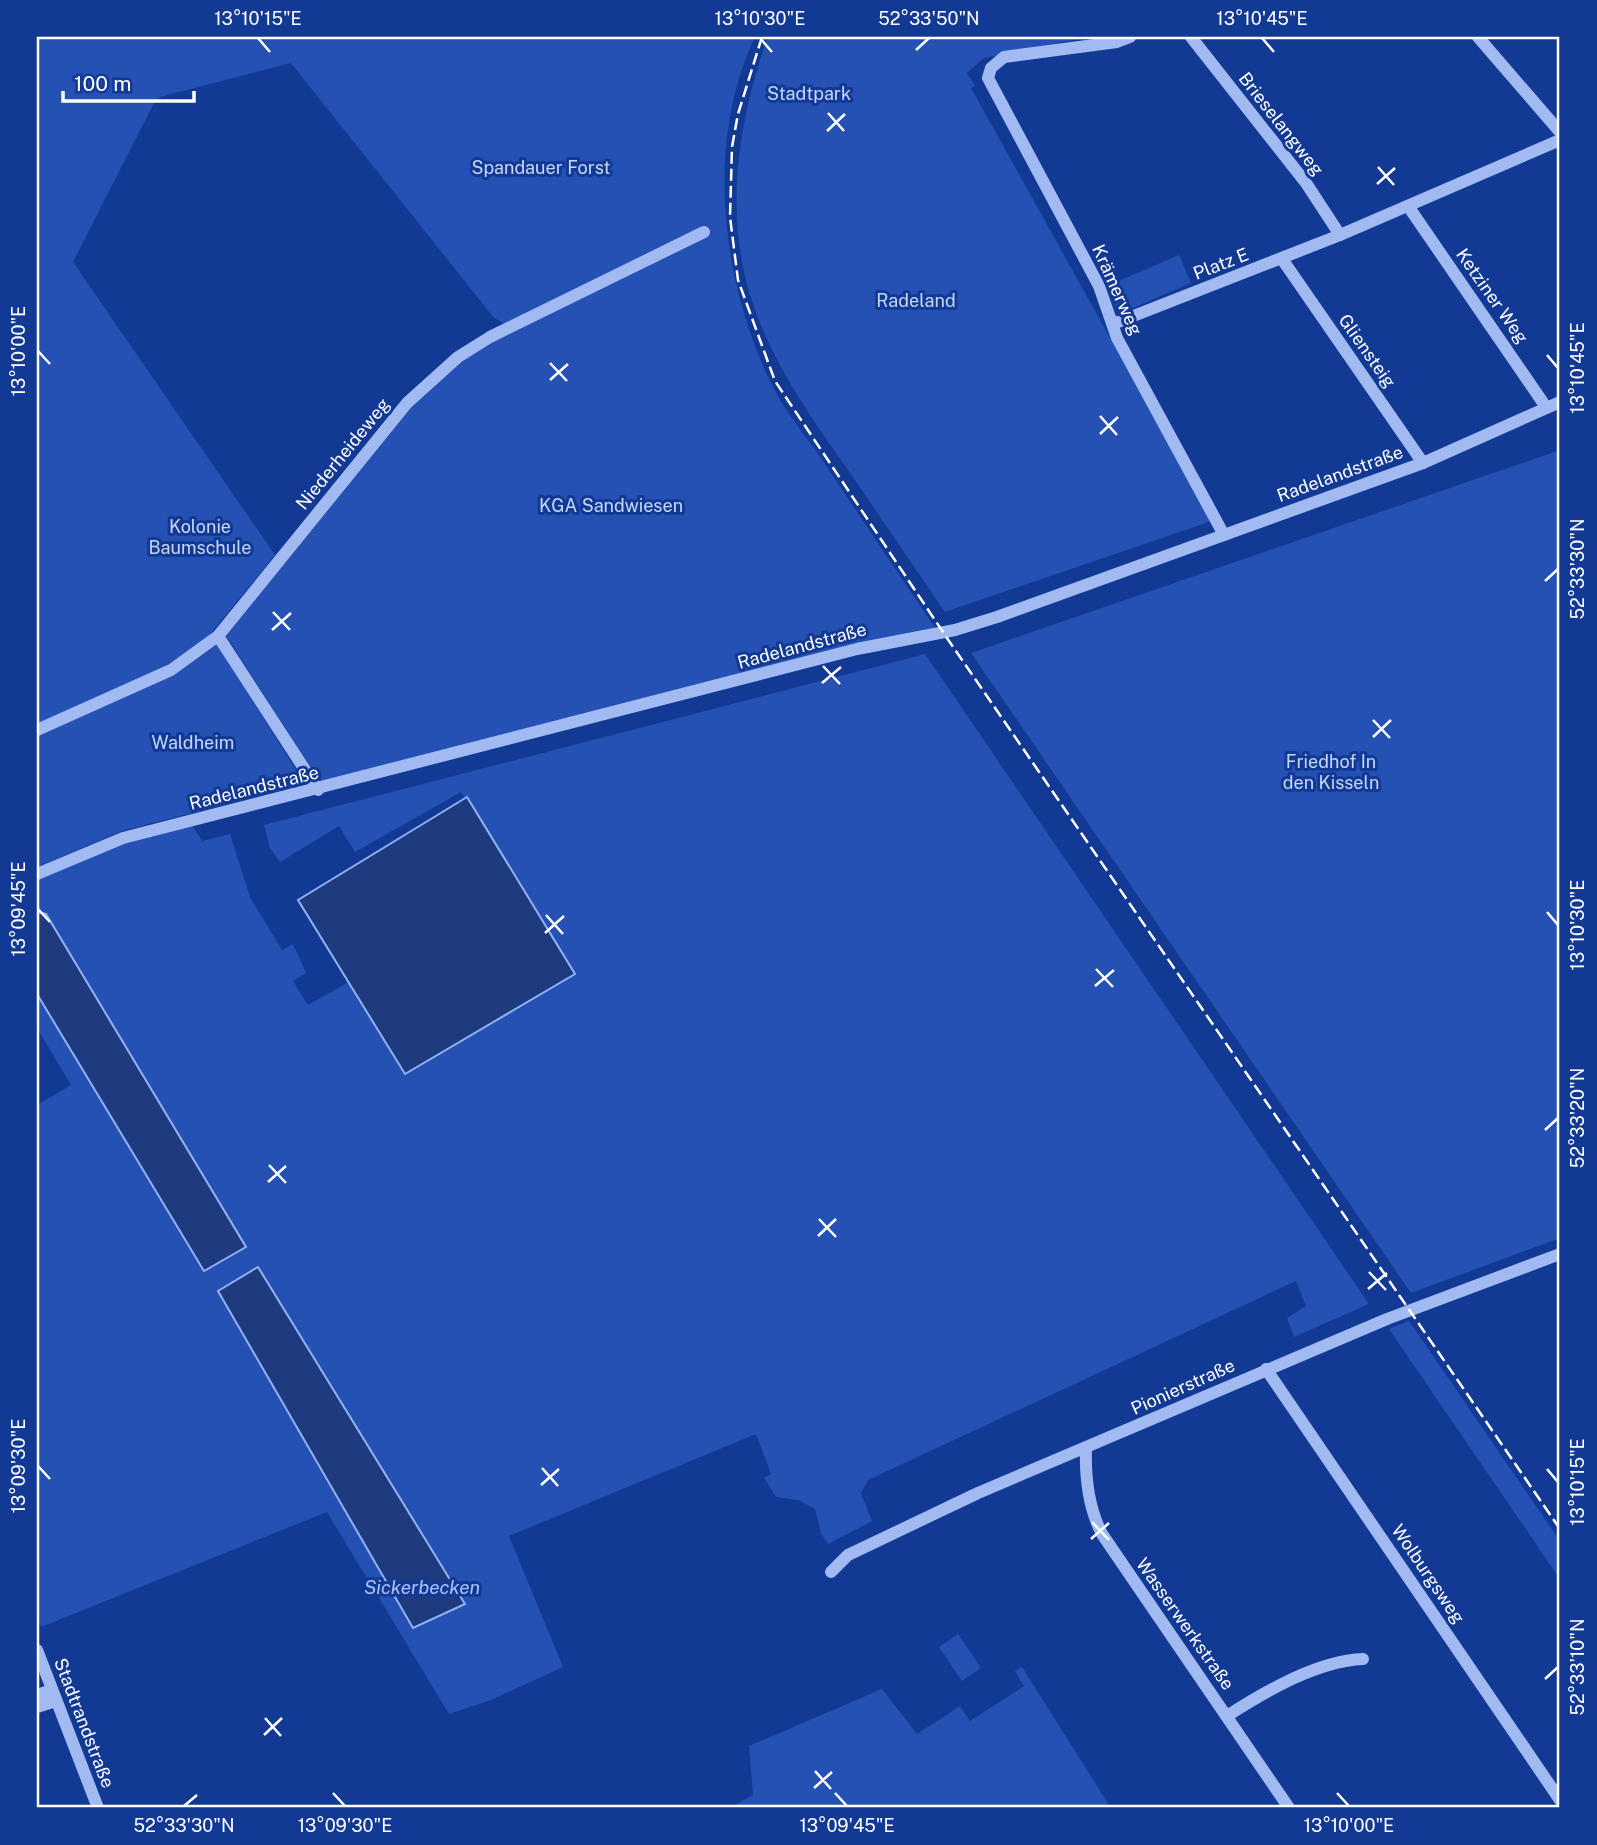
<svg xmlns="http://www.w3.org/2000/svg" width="1597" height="1845" font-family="'Public Sans',sans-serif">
<rect width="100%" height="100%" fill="#123994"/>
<!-- green -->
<g fill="#2451b3" fill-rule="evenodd">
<path d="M37,37H755C705,143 721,278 770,381C783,409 805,435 823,461C861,518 899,575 938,632L325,781L318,779L225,634L412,404L464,357L509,326L494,318L291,63L160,97L155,101L73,262L275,555L207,638L164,667L37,730Z"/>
<path d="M768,37H1088L984,58L967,73L975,86L971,88L1212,521L945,612C912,564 879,515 846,467C810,416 775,367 754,307C723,220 737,122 768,37Z"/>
<path d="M1179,255L1191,283L1119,314L1107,286Z"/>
<path d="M1560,450V1238L1411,1293L971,653Z"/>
<path d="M217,645L305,784L122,831L37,867V736L173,675Z"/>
<path d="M925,654L1369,1304L1294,1337L1287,1318L1306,1306L1296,1281L868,1480L861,1493L872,1521L828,1544L821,1533L815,1509L798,1500L776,1497L764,1478L771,1474L756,1434L509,1536L563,1667L491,1700L449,1714L327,1512L41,1627L37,1616V1105L71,1085L37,1028V994L204,1271L46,915L37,912V878L124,841L191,824L202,841L230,834L250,897L282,950L293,944L306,973L293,981L308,1005L349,982L404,1073L574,974L461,792L355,852L339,826L280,862L270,848L264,825ZM257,1267L465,1604L413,1628L218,1292Z"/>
<path d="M1409,1321L1560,1541V1579L1389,1329Z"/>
<path d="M958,1634L981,1668L962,1681L939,1647Z"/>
<path d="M1022,1667L1111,1808H729L753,1795L749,1746L882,1689L917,1734L960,1706L970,1721L1024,1686L1015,1671Z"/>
</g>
<!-- water -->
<g fill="#1e3b80" stroke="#93b3f6" stroke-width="2">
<path d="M467,797L575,974L405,1074L298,900Z"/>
<path d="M37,912L46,914L246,1247L204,1271L37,994Z"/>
<path d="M258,1267L465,1604L413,1628L218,1291Z"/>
</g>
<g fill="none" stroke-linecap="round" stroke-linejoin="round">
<!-- minor -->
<g stroke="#a1baf2" stroke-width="12">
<path d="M1130,37L1117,42L1004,57L991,68L988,78L1099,286L1117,338L1224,535"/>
<path d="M1191,37L1306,183L1340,235"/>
<path d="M1478,37L1560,132"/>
<path d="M1408,206L1546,407"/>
<path d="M1282,259L1423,463"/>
<path d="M1113,324L1340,235L1560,140"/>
<path d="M218,636L318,790"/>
<path d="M37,730L171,670L218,636L407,403L458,357L490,337L704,232"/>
<path d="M37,874L123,838L857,649L955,630L997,617L1423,463L1560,402"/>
<path d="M1266,1369L1560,1800"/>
<path d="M1086,1448C1085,1478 1088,1507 1102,1534L1289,1808"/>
<path d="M831,1572L848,1555L978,1493L1387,1319L1560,1254"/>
<path d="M37,1650L98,1808"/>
<path d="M37,1695L52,1690"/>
<path d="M37,1707L56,1701"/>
<path d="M1227,1716C1266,1691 1317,1661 1363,1659"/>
</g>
<!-- rail -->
<path stroke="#fff" stroke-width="2.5" stroke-dasharray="12 5" stroke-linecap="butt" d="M762,37L738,114L732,147L730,217L738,280L775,381L949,641L1560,1529"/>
</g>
<!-- ticks -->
<path fill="none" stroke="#fff" stroke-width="2.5" d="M258,38L270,52M760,38L772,52M1262,38L1274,52M916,50L929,38M828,113L844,131M827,131L845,114M1378,167L1394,185M1377,184L1395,168M38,351L50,364M1547,355L1558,368M550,363L567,381M550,380L568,364M1100,416L1117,435M1100,434L1118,417M1545,581L1558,569M273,612L290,630M272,630L291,613M823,666L840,684M822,683L841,667M1373,720L1390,738M1373,737L1391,720M38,909L50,922M1547,912L1558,925M546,915L563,934M545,933L564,916M1096,969L1113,987M1095,986L1114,970M1545,1130L1558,1118M269,1165L286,1183M268,1182L286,1166M819,1219L836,1237M818,1236L836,1219M1369,1272L1386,1290M1368,1289L1387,1273M38,1466L50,1479M542,1468L558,1486M1547,1469L1558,1482M541,1485L559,1469M1092,1522L1109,1540M1091,1539L1109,1523M1545,1679L1558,1667M265,1718L281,1736M264,1735L282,1718M815,1771L831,1789M814,1788L832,1772M333,1793L345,1806M835,1793L847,1806M1337,1793L1349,1806M184,1806L197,1795"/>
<g text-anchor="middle" stroke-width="6" stroke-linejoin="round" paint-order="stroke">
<!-- park labels -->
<g font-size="18" fill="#c8d9fd" stroke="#123994">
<text x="809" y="100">Stadtpark</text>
<text x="541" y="174">Spandauer Forst</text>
<text x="916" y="307">Radeland</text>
<text x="611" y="512">KGA Sandwiesen</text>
<text x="200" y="533">Kolonie<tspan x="200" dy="21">Baumschule</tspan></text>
<text x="193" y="749">Waldheim</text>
<text x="1331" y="768">Friedhof In<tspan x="1331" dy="21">den Kisseln</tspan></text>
</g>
<!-- street labels -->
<g font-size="18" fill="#fff" stroke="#123994">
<text transform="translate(1281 124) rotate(52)" y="6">Brieselangweg</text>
<text transform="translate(1221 264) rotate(-21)" y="6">Platz E</text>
<text transform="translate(1117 290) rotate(66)" y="6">Krämerweg</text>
<text transform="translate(1492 296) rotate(55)" y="6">Ketziner Weg</text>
<text transform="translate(1367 351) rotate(55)" y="6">Gliensteig</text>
<text transform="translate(343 454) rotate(-51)" y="6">Niederheideweg</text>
<text transform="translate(1340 474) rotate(-20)" y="6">Radelandstraße</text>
<text transform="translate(802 646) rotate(-15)" y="6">Radelandstraße</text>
<text transform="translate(254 788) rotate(-14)" y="6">Radelandstraße</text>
<text transform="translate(1183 1387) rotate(-24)" y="6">Pionierstraße</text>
<text transform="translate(1428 1574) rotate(56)" y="6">Wolburgsweg</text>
<text transform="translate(1185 1624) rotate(55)" y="6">Wasserwerkstraße</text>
<text transform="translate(84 1723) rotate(69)" y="6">Stadtrandstraße</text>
</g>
<!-- water labels -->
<g font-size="19" font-style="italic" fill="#adc5f9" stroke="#123994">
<text x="422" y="1594">Sickerbecken</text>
</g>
</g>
<!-- border -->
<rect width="1597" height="1845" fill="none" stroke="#123994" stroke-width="77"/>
<!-- scale -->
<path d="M63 91v10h131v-10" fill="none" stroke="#ffffff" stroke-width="3.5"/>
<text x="74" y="91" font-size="21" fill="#ffffff" stroke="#123994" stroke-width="5" paint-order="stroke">100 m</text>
<rect x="38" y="38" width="1520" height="1768" fill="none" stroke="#fff" stroke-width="2.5"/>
<g font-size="18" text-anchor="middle" fill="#fff">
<text x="258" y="25">13°10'15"E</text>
<text x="760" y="25">13°10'30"E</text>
<text x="929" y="25">52°33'50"N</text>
<text x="1262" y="25">13°10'45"E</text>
<text transform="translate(19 351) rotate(-90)" y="6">13°10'00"E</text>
<text transform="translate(1578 368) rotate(-90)" y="6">13°10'45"E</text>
<text transform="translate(1578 569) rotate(-90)" y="6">52°33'30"N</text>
<text transform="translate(19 909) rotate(-90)" y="6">13°09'45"E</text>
<text transform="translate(1578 925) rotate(-90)" y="6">13°10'30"E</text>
<text transform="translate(1578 1118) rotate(-90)" y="6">52°33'20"N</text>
<text transform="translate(19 1466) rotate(-90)" y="6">13°09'30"E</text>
<text transform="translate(1578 1482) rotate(-90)" y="6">13°10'15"E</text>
<text transform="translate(1578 1667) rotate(-90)" y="6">52°33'10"N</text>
<text x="184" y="1832">52°33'30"N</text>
<text x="345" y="1832">13°09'30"E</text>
<text x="847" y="1832">13°09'45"E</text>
<text x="1349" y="1832">13°10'00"E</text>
</g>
</svg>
